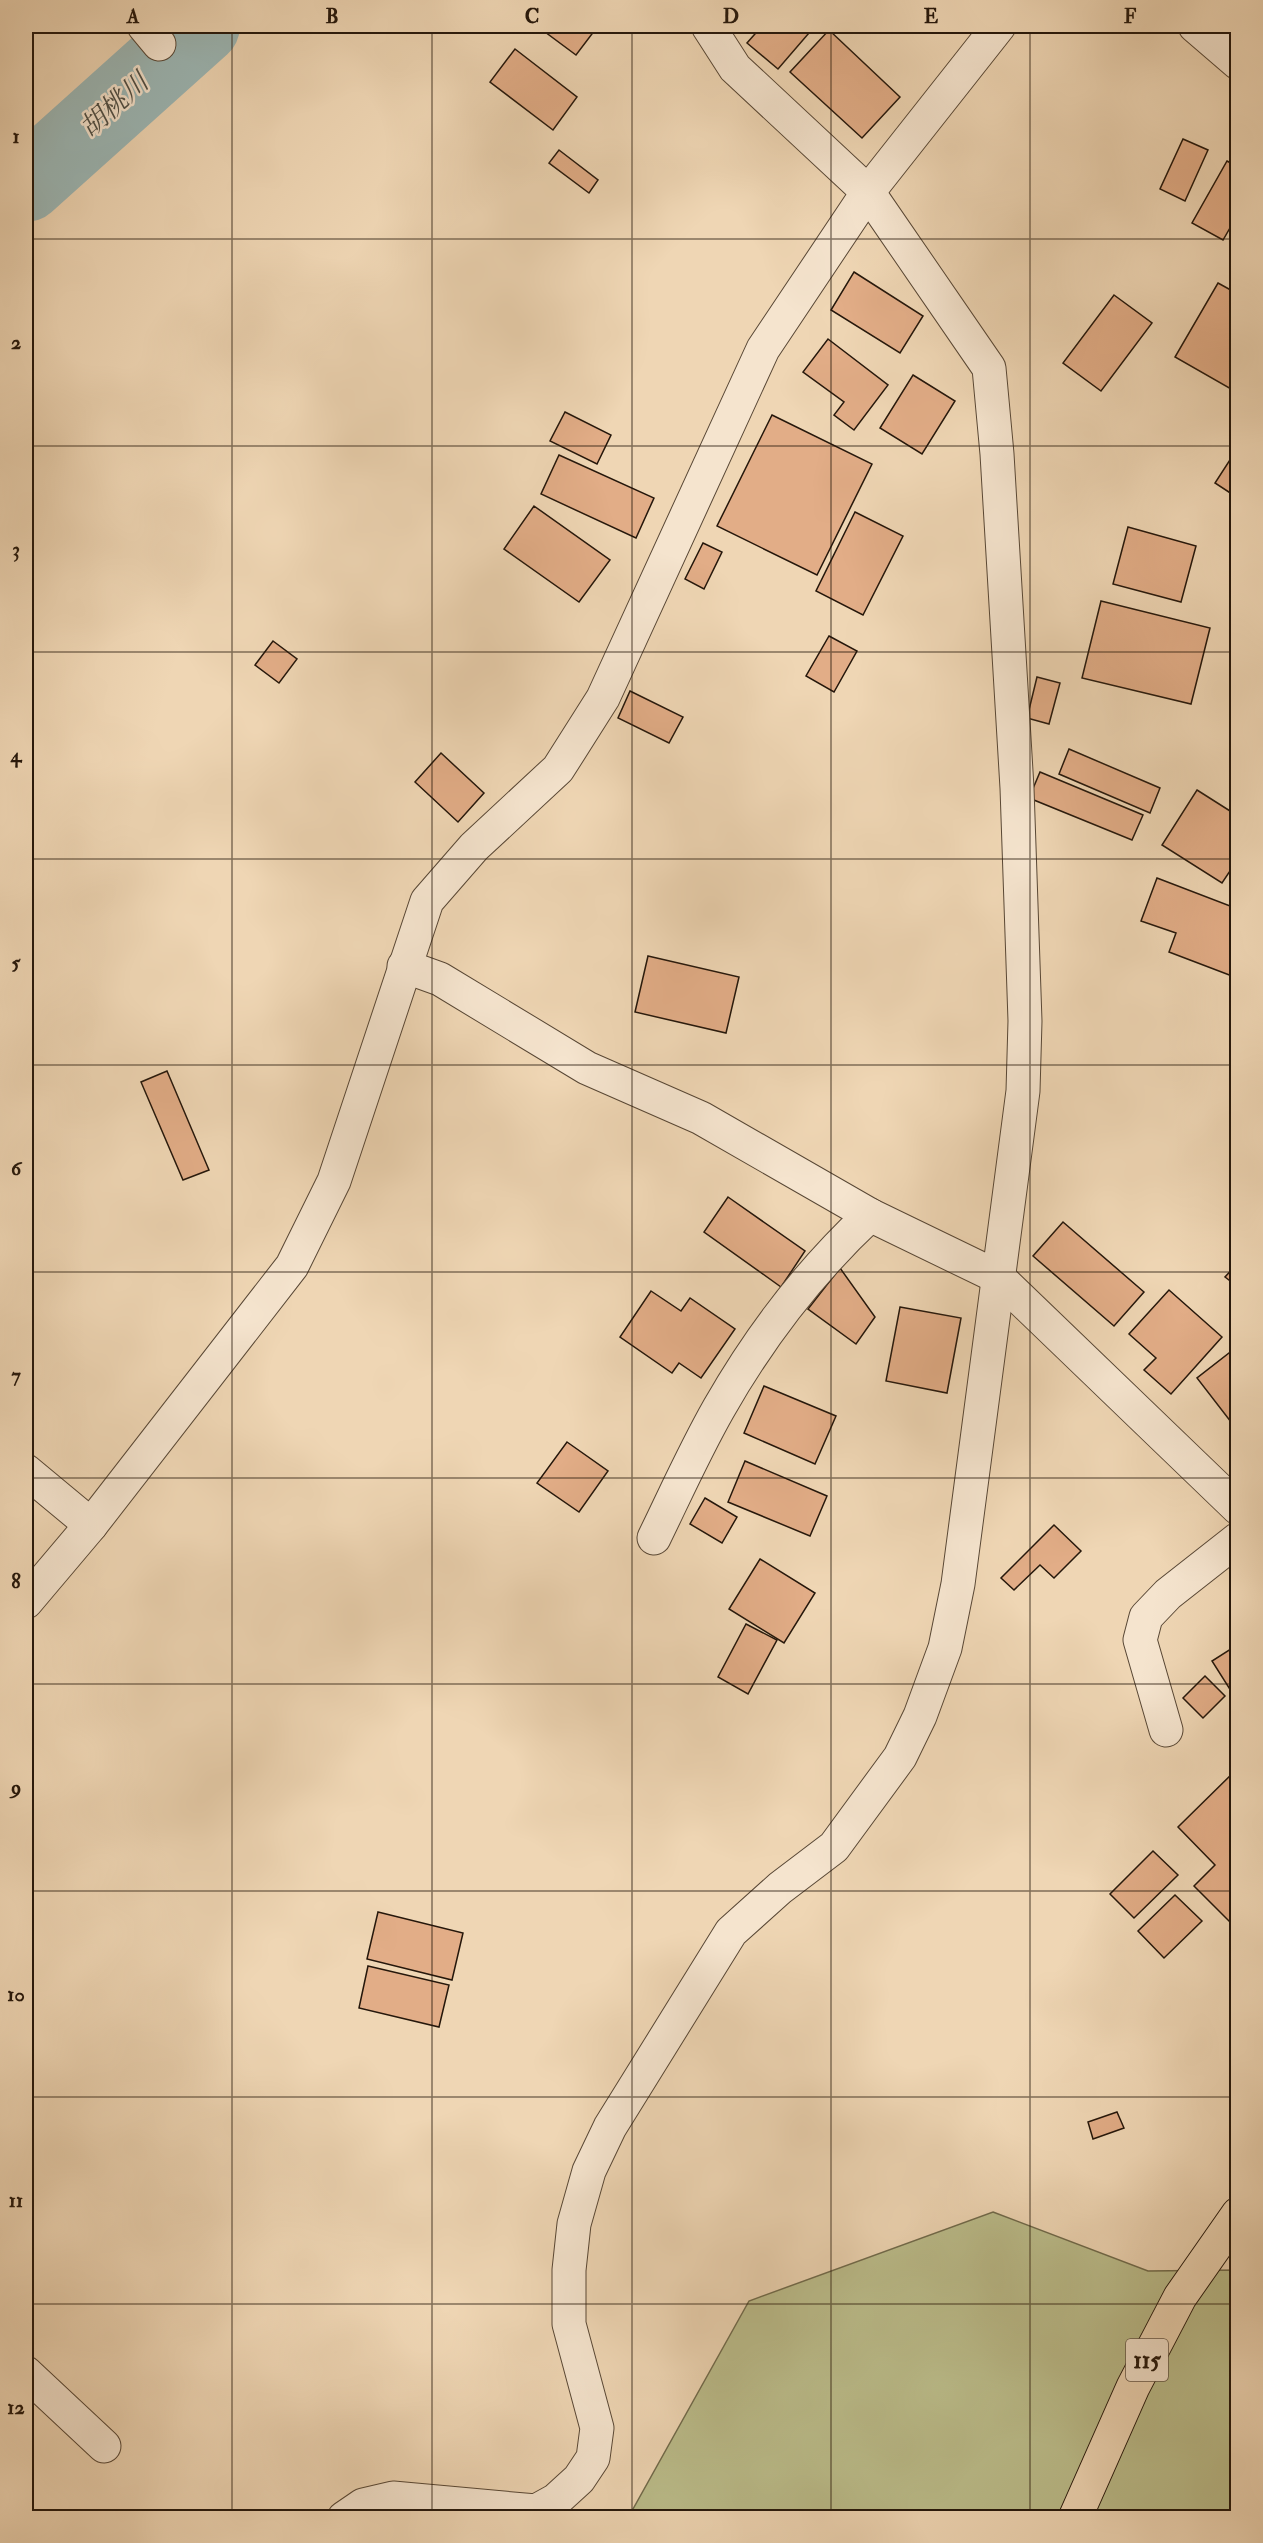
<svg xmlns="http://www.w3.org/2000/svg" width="1263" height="2543" font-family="'IM FELL Double Pica','Noto Serif JP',serif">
<rect width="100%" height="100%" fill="#efd6b4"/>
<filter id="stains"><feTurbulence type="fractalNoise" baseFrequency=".00333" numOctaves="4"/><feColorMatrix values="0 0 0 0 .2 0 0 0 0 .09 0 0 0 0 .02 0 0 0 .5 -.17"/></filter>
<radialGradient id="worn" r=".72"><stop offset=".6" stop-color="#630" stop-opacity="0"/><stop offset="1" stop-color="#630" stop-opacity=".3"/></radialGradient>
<!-- green -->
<path fill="#bbbd8b" stroke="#706a4b" stroke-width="1.5" d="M993,2212L1148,2271L1237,2270V2517L628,2518L749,2301Z"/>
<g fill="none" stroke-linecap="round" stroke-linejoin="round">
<!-- river -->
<path stroke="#9cb7b5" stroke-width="76" d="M26,184L202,26"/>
</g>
<!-- building -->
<g fill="#e2ad87" stroke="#25170b" stroke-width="1.5">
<path d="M537,26H598L576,55Z"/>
<path d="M762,26H815L778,69L747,43Z"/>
<path d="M829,30L900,97L862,138L790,72Z"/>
<path d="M515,49L577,97L553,130L490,82Z"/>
<path d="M1183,139L1208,150L1185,201L1160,189Z"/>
<path d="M559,150L598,180L589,193L549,163Z"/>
<path d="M1227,161L1238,167V214L1223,240L1192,223Z"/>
<path d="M854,272L923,316L900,353L831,310Z"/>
<path d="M1218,283L1238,294V393L1175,357Z"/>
<path d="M1114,295L1152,323L1101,391L1063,363Z"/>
<path d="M828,339L888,385L854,430L834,415L844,402L803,372Z"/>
<path d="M913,375L955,401L922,454L880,428Z"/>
<path d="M565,412L611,435L597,464L550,441Z"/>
<path d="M772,415L872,464L817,575L717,526Z"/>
<path d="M1237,449H1238V498L1215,483Z"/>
<path d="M559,455L654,498L636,538L541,494Z"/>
<path d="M534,506L610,560L579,602L504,549Z"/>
<path d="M855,512L903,536L863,615L816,591Z"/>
<path d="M1128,527L1196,546L1181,602L1113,584Z"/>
<path d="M703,543L722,552L704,589L685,579Z"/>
<path d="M1101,601L1210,628L1191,704L1082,678Z"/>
<path d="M829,636L857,651L834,692L806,676Z"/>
<path d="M273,641L297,659L279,683L255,665Z"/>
<path d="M1037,677L1060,683L1049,724L1027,718Z"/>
<path d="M630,691L683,717L669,743L618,718Z"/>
<path d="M1069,749L1160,788L1150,813L1059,774Z"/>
<path d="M441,753L484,793L458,822L415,782Z"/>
<path d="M1040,772L1143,815L1132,840L1029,798Z"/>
<path d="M1197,790L1238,816V859L1222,883L1162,845Z"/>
<path d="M1157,878L1238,909V961L1232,976L1169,952L1176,933L1141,921Z"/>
<path d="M648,956L739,977L726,1033L635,1012Z"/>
<path d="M167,1071L209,1170L183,1180L141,1082Z"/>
<path d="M728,1197L805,1251L781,1287L704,1232Z"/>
<path d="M1063,1222L1144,1292L1114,1326L1033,1256Z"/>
<path d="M1238,1263V1287L1225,1277Z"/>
<path d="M840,1268L875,1317L856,1344L808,1309Z"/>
<path d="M1169,1290L1222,1337L1171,1394L1144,1370L1156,1358L1129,1334Z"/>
<path d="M651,1291L681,1311L690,1298L735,1329L701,1378L679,1363L672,1373L620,1337Z"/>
<path d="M900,1307L961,1318L947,1393L886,1381Z"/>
<path d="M1238,1346V1431L1197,1378Z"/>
<path d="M764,1386L836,1416L815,1464L744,1433Z"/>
<path d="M567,1442L608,1471L579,1512L537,1483Z"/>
<path d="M745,1461L827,1496L810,1536L728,1502Z"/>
<path d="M705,1498L737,1517L722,1543L690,1524Z"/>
<path d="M1054,1525L1081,1551L1054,1578L1040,1565L1014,1590L1001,1578Z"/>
<path d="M760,1559L815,1593L784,1643L729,1609Z"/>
<path d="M746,1624L777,1640L748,1694L718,1677Z"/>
<path d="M1237,1645L1238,1686L1231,1691L1212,1661Z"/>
<path d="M1205,1676L1225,1696L1203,1718L1183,1698Z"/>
<path d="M1238,1768V1920L1233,1925L1194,1886L1215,1865L1178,1827Z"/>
<path d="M1153,1851L1178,1875L1134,1918L1110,1894Z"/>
<path d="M1175,1895L1202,1921L1164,1958L1138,1931Z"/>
<path d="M378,1912L463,1933L452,1980L367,1959Z"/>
<path d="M368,1966L449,1985L439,2027L359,2008Z"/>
<path d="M1117,2112L1124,2128L1093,2139L1088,2122Z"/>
</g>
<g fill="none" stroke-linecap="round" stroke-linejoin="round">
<defs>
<g id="street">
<path d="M144,26L159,44"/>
<path d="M1195,26L1238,63"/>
<path d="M404,966L440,979L587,1068L701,1118L870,1215L998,1277L1238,1508"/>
<path d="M26,1471L91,1525"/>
<path d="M654,1538C675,1495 695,1450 719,1408C760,1336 810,1271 870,1215"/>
<path d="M26,1602L91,1525L292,1266L334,1181L427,901L474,847L558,769L603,698L763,349L868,192L999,26"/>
<path d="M1166,1730L1140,1640L1146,1617L1168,1594L1238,1539"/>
<path d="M26,2373L104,2446"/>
<path d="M344,2518L363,2505L393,2498L536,2511L556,2500L579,2479L593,2458L597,2428L569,2324V2270L574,2224L589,2171L610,2127L731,1932L780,1888L834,1847L900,1757L920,1716L945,1648L958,1584L1023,1091L1025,1021L1017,788L997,454L989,368L868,192L735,68L708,26"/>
</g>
<path id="highway" d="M1075,2518L1133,2387L1180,2297L1238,2214"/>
</defs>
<!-- street casing -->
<use href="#street" stroke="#584735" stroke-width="35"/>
<!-- highway casing -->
<use href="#highway" stroke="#25170b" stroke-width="35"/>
<!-- street -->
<use href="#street" stroke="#f5e4ce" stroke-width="33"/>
<!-- highway -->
<use href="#highway" stroke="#efd6b4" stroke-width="33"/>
</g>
<!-- grid -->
<path fill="none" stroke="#25170b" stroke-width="1.5" stroke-opacity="0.55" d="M232,26V2518M432,26V2518M632,26V2518M831,26V2518M1030,26V2518M26,239H1238M26,446H1238M26,652H1238M26,859H1238M26,1065H1238M26,1272H1238M26,1478H1238M26,1684H1238M26,1891H1238M26,2097H1238M26,2304H1238"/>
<g text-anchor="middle" stroke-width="5" stroke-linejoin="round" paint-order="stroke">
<!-- shield labels -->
<rect fill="#f5e4ce" stroke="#635446" stroke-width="1.5" x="1126" y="2339" width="42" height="42" rx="4.5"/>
<g font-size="24" font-weight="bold" fill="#25170b">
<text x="1147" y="2368">115</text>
</g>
<!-- water labels -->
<g font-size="27" font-style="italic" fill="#4f4f46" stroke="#f5e4ce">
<text transform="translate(114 105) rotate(-42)" y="9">胡桃川</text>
</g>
</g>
<!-- margin -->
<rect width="1263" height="2543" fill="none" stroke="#efd6b4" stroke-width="66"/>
<rect x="33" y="33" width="1197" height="2477" fill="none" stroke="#25170b" stroke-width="2"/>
<g font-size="20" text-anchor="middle" font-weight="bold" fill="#25170b">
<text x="133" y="23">A</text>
<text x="332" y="23">B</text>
<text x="532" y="23">C</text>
<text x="731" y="23">D</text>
<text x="931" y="23">E</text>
<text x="1130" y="23">F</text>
<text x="16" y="143">1</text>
<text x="16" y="349">2</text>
<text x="16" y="556">3</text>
<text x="16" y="762">4</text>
<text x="16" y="969">5</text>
<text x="16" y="1175">6</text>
<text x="16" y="1382">7</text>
<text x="16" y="1588">8</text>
<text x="16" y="1794">9</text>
<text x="16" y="2001">10</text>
<text x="16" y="2207">11</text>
<text x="16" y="2414">12</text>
</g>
<rect width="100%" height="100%" filter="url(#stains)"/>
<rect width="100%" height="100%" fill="url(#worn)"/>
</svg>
